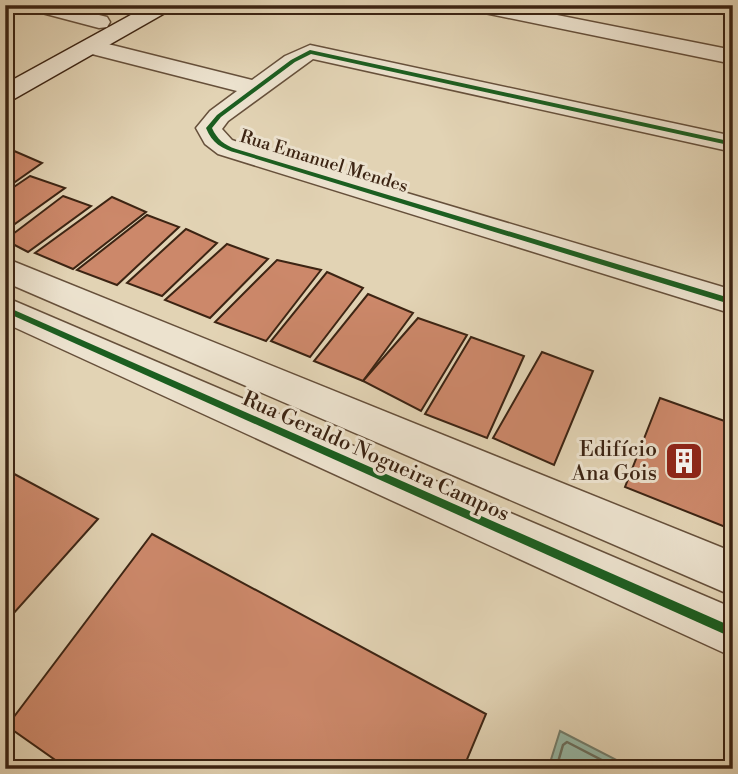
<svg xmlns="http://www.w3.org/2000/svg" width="738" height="774" font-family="'Libre Bodoni',serif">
<rect width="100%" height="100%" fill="#e2d3b4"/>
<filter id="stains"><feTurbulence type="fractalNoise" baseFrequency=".00286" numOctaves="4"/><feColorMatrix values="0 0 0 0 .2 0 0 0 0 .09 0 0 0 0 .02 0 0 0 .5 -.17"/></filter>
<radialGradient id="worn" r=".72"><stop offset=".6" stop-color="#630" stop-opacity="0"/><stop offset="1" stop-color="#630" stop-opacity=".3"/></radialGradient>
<!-- water -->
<path fill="#96b9a7" stroke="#727d6c" stroke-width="2" d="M560,731L634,769H548Z"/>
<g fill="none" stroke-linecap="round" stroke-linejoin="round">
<!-- shore -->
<path stroke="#696e5d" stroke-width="2.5" d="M556,769L563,745L567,742L619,769"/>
</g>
<!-- building -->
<g fill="#cc886a" stroke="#3c2413" stroke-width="2">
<path d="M5,147L42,163L5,189Z"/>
<path d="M30,176L65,188L5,231V193Z"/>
<path d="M63,196L91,206L28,252L5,240Z"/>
<path d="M112,197L146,212L73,269L35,253Z"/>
<path d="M147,215L179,227L117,285L77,270Z"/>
<path d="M186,229L217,243L162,296L127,283Z"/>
<path d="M227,244L268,259L210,318L165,300Z"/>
<path d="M277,260L321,270L266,341L215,322Z"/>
<path d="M327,272L363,288L310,357L271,341Z"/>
<path d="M368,294L413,313L363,381L314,361Z"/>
<path d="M418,318L467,335L421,411L363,381Z"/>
<path d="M471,337L524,356L487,438L425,414Z"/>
<path d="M542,352L593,371L554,465L493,438Z"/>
<path d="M660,398L733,424V530L625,487Z"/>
<path d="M5,469L98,519L5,623Z"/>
<path d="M152,534L486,714L463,769H68L7,726Z"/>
</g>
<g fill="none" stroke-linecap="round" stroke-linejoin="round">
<defs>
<g id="minor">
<path d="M465,5H507L733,50V64L475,11L468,9Z"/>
<path d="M92,40L252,80L285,56L310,45L733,136V152L313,59L228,121L222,129L232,140L249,146L733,290V314L218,154L205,144L196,128L210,111L237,91L84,52L81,47L84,42Z"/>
</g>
<g id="tertiary">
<path d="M24,5H59L107,17L110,22L107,27L99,28L27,9Z"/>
<path d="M5,258L733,552V596L5,282Z"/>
<path d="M5,297L733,608V657L5,323Z"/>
</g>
<path id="secondary" d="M149,5H175L172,9L14,99L5,101V84Z"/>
</defs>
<!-- minor casing -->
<use href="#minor" stroke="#66503b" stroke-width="3"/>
<!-- tertiary casing -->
<use href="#tertiary" stroke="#66503b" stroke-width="3"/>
<!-- secondary casing -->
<use href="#secondary" stroke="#3c2413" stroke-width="3"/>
<!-- minor -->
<use href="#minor" fill="#ece2ce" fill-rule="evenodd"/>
<!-- tertiary -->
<use href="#tertiary" fill="#ece2ce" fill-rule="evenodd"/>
<!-- secondary -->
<use href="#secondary" fill="#ece2ce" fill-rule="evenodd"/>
<defs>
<g id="cycleway">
<path d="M310,50L733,142V146L311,54L295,62L221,117L212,128C217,139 224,145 236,149L733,299V305L237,153C222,149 212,143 206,128L217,115L291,60Z"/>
<path d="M5,306L733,627V638L5,312Z"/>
</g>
</defs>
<!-- cycleway casing -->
<use href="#cycleway" stroke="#ece2ce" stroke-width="4"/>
<!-- cycleway -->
<use href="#cycleway" fill="#1b5e20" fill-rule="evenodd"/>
</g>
<!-- icons -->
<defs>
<symbol id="building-square" viewBox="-11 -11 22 22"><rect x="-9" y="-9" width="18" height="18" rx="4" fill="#8f2418" stroke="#ece2ce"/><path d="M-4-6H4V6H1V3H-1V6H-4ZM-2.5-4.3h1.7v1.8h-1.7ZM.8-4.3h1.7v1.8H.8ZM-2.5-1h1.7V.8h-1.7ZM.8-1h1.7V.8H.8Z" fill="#fff"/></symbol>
</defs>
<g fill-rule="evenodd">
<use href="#building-square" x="662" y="439" width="44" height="44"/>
</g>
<g text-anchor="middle" stroke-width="6" stroke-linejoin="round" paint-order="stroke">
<!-- far-street labels -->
<g font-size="18" fill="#3c2413" stroke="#ece2ce">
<text transform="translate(324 161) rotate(17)" y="6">Rua Emanuel Mendes</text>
</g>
<!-- poi labels -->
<g font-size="21" fill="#3c2413" stroke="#ece2ce" text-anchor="end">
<text x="657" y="456">Edifício<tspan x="657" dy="24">Ana Gois</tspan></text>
</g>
<!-- street labels -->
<g font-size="21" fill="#3c2413" stroke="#ece2ce">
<text transform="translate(376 456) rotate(24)" y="7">Rua Geraldo Nogueira Campos</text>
</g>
</g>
<!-- margin -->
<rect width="738" height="774" fill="none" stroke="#e2d3b4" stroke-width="28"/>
<rect x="7" y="7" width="724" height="760" fill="none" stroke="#3c2413" stroke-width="3.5"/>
<rect x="14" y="14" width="710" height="746" fill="none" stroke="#3c2413" stroke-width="2"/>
<rect width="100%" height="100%" filter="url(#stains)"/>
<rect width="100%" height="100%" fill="url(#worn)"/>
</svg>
